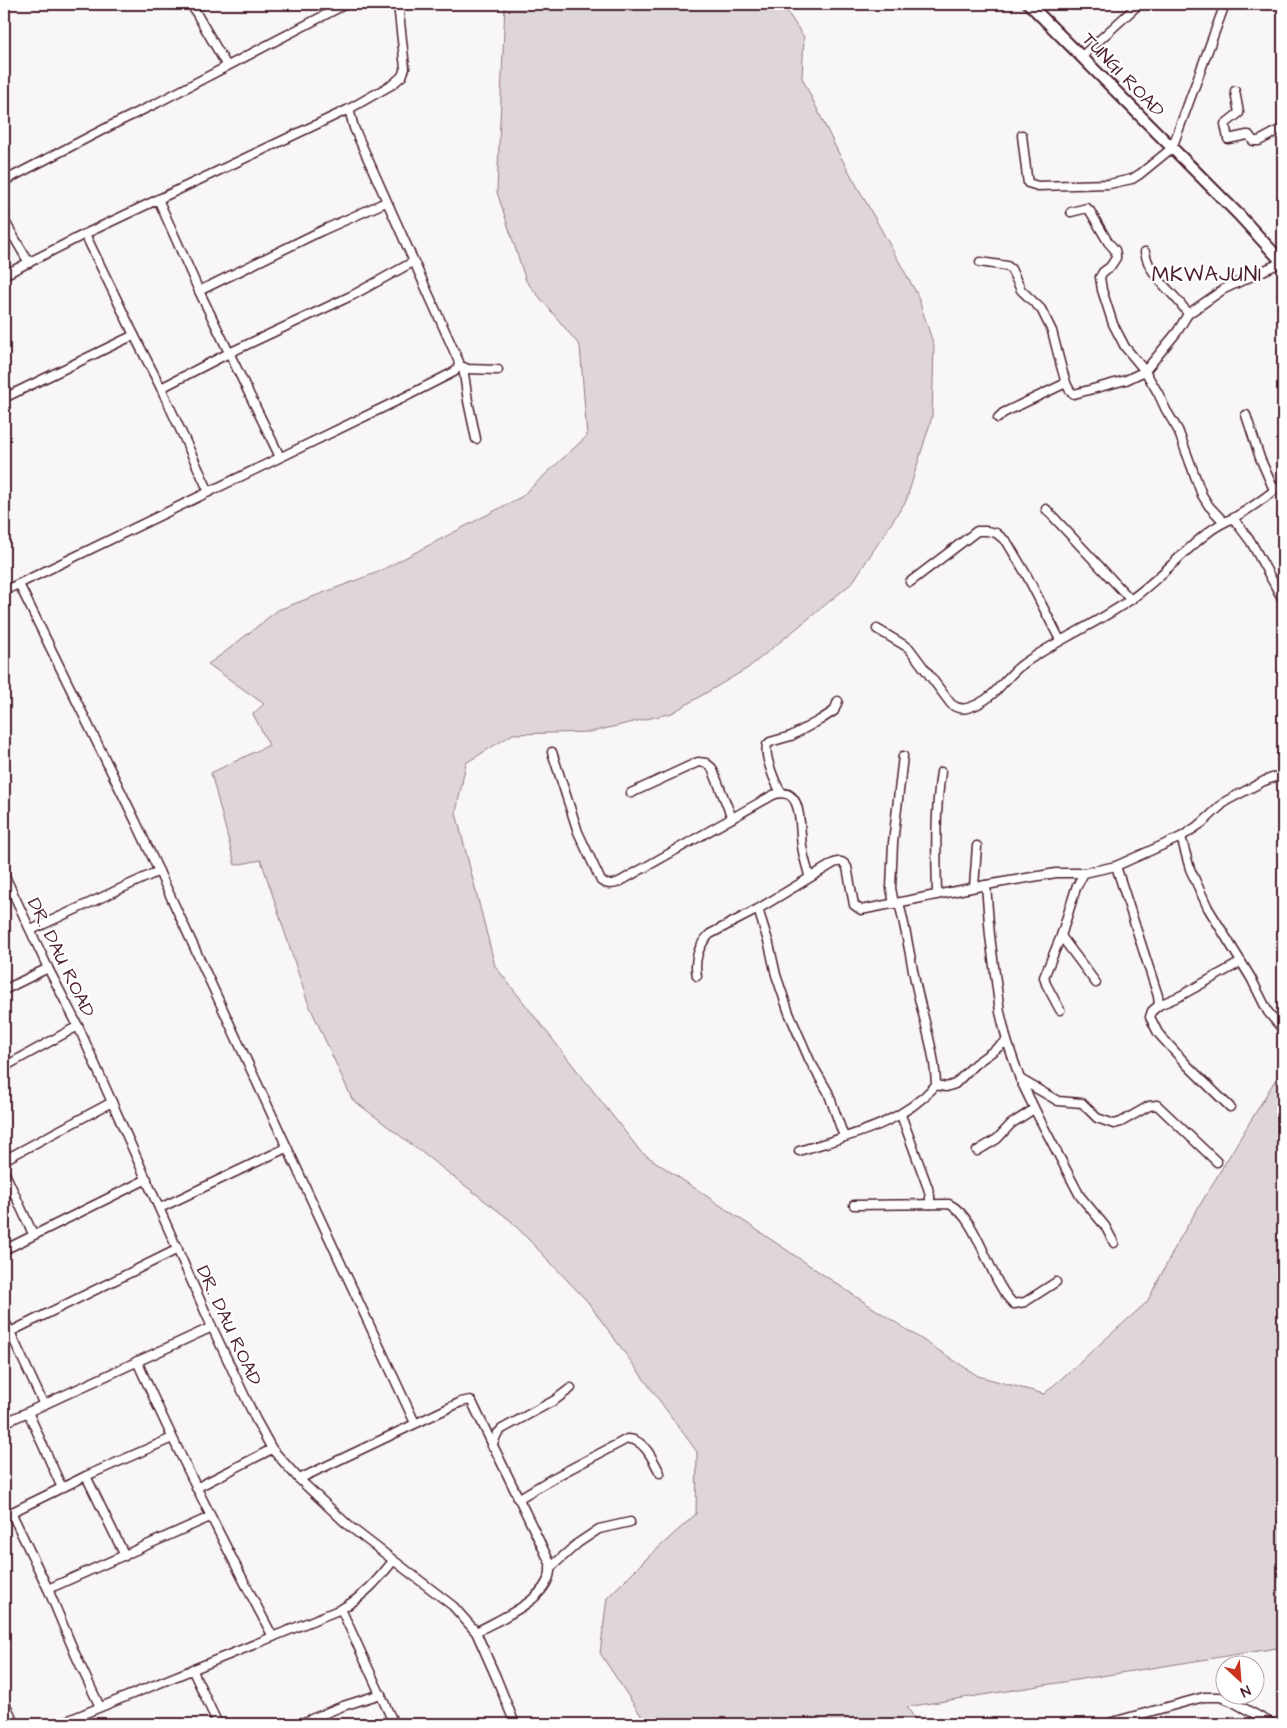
<svg xmlns="http://www.w3.org/2000/svg" width="1287" height="1728" font-family="'Architects Daughter',sans-serif">
<rect width="100%" height="100%" fill="#f8f6f7"/>
<filter id="ink" filterUnits="userSpaceOnUse"><feTurbulence type="fractalNoise" baseFrequency=".02" numOctaves="2"/><feDisplacementMap in="SourceGraphic" scale="10" xChannelSelector="R" yChannelSelector="G"/><feConvolveMatrix kernelMatrix="1 2 1 2 8 2 1 2 1" color-interpolation-filters="sRGB"/></filter>
<g filter="url(#ink)">
<!-- green -->
<path fill="#ded6d9" stroke="#947a82" d="M505,4H782L804,37L802,78L837,150L917,294L934,346L932,417L906,501L852,583L748,668L672,713L591,732L513,734L466,763L456,813L495,966L641,1152L855,1296L978,1376L1044,1394L1147,1302L1180,1238L1283,1067V1647L907,1707L916,1720L901,1724H654L640,1714L600,1653L607,1598L646,1559L696,1514L697,1452L587,1301L510,1220L352,1099L307,1000L261,860L235,865L211,773L269,745L253,714L264,704L208,664L225,652L278,610L378,572L521,497L587,436L580,346L526,281L497,192Z"/>
<g fill="none" stroke-linecap="round" stroke-linejoin="round">
<!-- stream -->
<g stroke="#8f747b" stroke-width="2.5">
<path d="M1194,161L1224,193"/>
<path d="M1255,226L1283,255"/>
</g>
<defs>
<g id="minor">
<path d="M191,4L227,66"/>
<path d="M1281,4L1283,6"/>
<path d="M1082,56L1139,4"/>
<path d="M1235,91L1239,113L1225,124L1228,139L1247,135H1249L1253,141H1259L1283,128"/>
<path d="M1022,135L1027,177L1028,183L1038,186L1109,184L1132,179L1140,174L1172,148L1225,4"/>
<path d="M4,181L116,123L157,103L346,4"/>
<path d="M158,199L199,291L280,457"/>
<path d="M1071,212L1087,208L1090,211L1108,242L1115,250L1116,254V258L1110,267L1103,272L1100,277L1102,290L1113,324L1125,347L1145,371L1158,393L1166,410L1178,430L1202,495L1209,506L1223,521"/>
<path d="M5,214L4,220L29,263"/>
<path d="M85,234L134,335L161,388L209,492"/>
<path d="M1145,252C1150,279 1175,292 1188,314"/>
<path d="M980,262L1007,266L1011,269L1021,290L1041,309L1052,331L1061,366L1066,383L1070,391L1074,394L1126,380L1145,371L1177,332L1188,314L1224,289L1282,262"/>
<path d="M4,275L85,234L349,109L393,84L402,76L405,68L398,4"/>
<path d="M199,291L321,231L386,202"/>
<path d="M460,366L468,369L498,370"/>
<path d="M463,367L468,401L476,439"/>
<path d="M161,388L229,353L353,295L413,262"/>
<path d="M4,398L134,335"/>
<path d="M1246,415L1260,458L1274,490"/>
<path d="M998,418L1003,413L1066,383"/>
<path d="M1046,509L1131,600"/>
<path d="M1233,518L1251,542L1283,600"/>
<path d="M910,582L977,531H987L996,533L1007,542L1026,574L1060,640"/>
<path d="M19,584L136,822L415,1423"/>
<path d="M4,591L401,399L454,372L458,367L459,362L354,128L349,109"/>
<path d="M877,629L909,648L951,704C960,711 967,709 978,704C997,695 1006,676 1023,664C1057,640 1096,624 1130,600C1159,580 1182,552 1210,531C1218,525 1225,522 1233,518C1251,509 1268,495 1283,484"/>
<path d="M552,752L578,832L601,881C607,885 612,885 619,882L773,795C804,784 799,827 802,846C803,856 807,866 809,876"/>
<path d="M781,792C775,783 764,756 767,745L770,742L791,736L820,720L834,711L838,701"/>
<path d="M631,793L698,762L706,763L712,768L732,818"/>
<path d="M1181,837L1190,869L1208,908L1251,978L1268,1012L1283,1030"/>
<path d="M1116,866L1158,996L1159,1005"/>
<path d="M4,874L48,968L78,1026L212,1327L256,1420L272,1449L299,1479L349,1526L453,1606L476,1632L496,1677L515,1724"/>
<path d="M986,885L990,936L1000,1012L1007,1041L1020,1079L1039,1118L1080,1196L1105,1226L1114,1243"/>
<path d="M974,887L977,846"/>
<path d="M937,894C936,853 935,812 941,772"/>
<path d="M894,904L891,888L893,843L903,756"/>
<path d="M758,909L769,944L776,975L789,1013L810,1061L828,1092L844,1137"/>
<path d="M31,930L159,871"/>
<path d="M1061,936L1096,983"/>
<path d="M697,976C694,961 698,945 710,934L758,909L834,863C841,861 843,861 847,867L854,905L861,910L986,885L1056,873H1084L1116,866L1181,837L1202,823L1226,801L1264,781L1283,774"/>
<path d="M4,990L48,968"/>
<path d="M1060,1010L1046,984L1044,977L1061,936L1076,888L1084,873"/>
<path d="M4,1067L78,1026"/>
<path d="M1020,1079L1058,1101L1082,1103L1097,1118L1114,1124L1121,1122L1149,1106L1157,1105L1217,1162"/>
<path d="M936,1085L946,1087L955,1084L975,1064L1007,1041"/>
<path d="M1230,1107L1187,1065L1158,1033L1150,1017L1152,1011L1159,1005L1180,996L1241,962"/>
<path d="M901,1115L928,1188L930,1196V1204"/>
<path d="M799,1151C850,1135 899,1126 936,1085C935,1054 925,1024 918,994C911,964 907,933 899,903"/>
<path d="M977,1151L997,1139L1011,1124L1034,1109"/>
<path d="M4,1160L112,1102"/>
<path d="M4,1171L33,1234"/>
<path d="M854,1205L949,1204C979,1218 989,1282 1014,1304L1025,1302L1056,1282"/>
<path d="M160,1208L286,1148"/>
<path d="M4,1250L147,1179"/>
<path d="M4,1319L44,1405"/>
<path d="M10,1332L178,1249"/>
<path d="M137,1361C179,1455 225,1546 273,1637"/>
<path d="M28,1412L62,1488"/>
<path d="M4,1423L212,1327"/>
<path d="M492,1446L497,1434L502,1429L555,1400L571,1388"/>
<path d="M86,1476L125,1556"/>
<path d="M299,1479L461,1402L470,1400L472,1402L550,1563C555,1598 501,1618 476,1632"/>
<path d="M196,1488L272,1449"/>
<path d="M518,1499L553,1478L627,1439C644,1438 653,1460 660,1473"/>
<path d="M11,1512L48,1589L76,1656L100,1707"/>
<path d="M4,1516L86,1476L172,1438"/>
<path d="M550,1568L578,1543L599,1529L630,1522"/>
<path d="M48,1589L210,1517"/>
<path d="M341,1609L394,1724"/>
<path d="M192,1669L218,1724"/>
<path d="M4,1701L15,1724"/>
<path d="M59,1724L341,1609C363,1597 377,1581 393,1561"/>
<path d="M299,1724L343,1706L381,1694"/>
<path d="M1105,1724L1204,1697H1220L1231,1701L1273,1724"/>
</g>
<path id="major" d="M1029,4L1239,215L1283,263"/>
</defs>
<!-- minor casing -->
<use href="#minor" stroke="#4a1f2b" stroke-width="11"/>
<!-- major casing -->
<use href="#major" stroke="#4a1f2b" stroke-width="14"/>
<!-- minor -->
<use href="#minor" stroke="#fff" stroke-width="8"/>
<!-- major -->
<use href="#major" stroke="#fff" stroke-width="10"/>
</g>
</g>
<g text-anchor="middle" stroke-width="4.5" stroke-linejoin="round" paint-order="stroke">
<!-- street labels -->
<g font-size="19" fill="#4a1f2b" stroke="#fff">
<text transform="translate(1124 74) rotate(46)" y="7">TUNGI ROAD</text>
<text transform="translate(62 957) rotate(64)" y="7">DR. DAU ROAD</text>
<text transform="translate(230 1325) rotate(65)" y="7">DR. DAU ROAD</text>
</g>
<!-- quarter labels -->
<g font-size="21" letter-spacing="1" fill="#4a1f2b" stroke="#fff">
<text x="1207" y="281">MKWAJUNI</text>
</g>
</g>
<!-- margin -->
<rect width="1287" height="1728" fill="none" stroke="#fff" stroke-width="20"/>
<rect x="10" y="10" width="1267" height="1708" fill="none" stroke="#4a1f2b" stroke-width="2" filter="url(#ink)"/>
<!-- north arrow -->
<g transform="translate(1240 1680) rotate(154)"><circle r="24" fill="#ffffff" stroke="#b7a5aa"/>
<path d="M0-4L9 19L0 12L-9 19Z" fill="#c8321e"/>
<text y="-8" font-size="14" font-weight="bold" text-anchor="middle" fill="#4a1f2b">N</text>
</g>
</svg>
